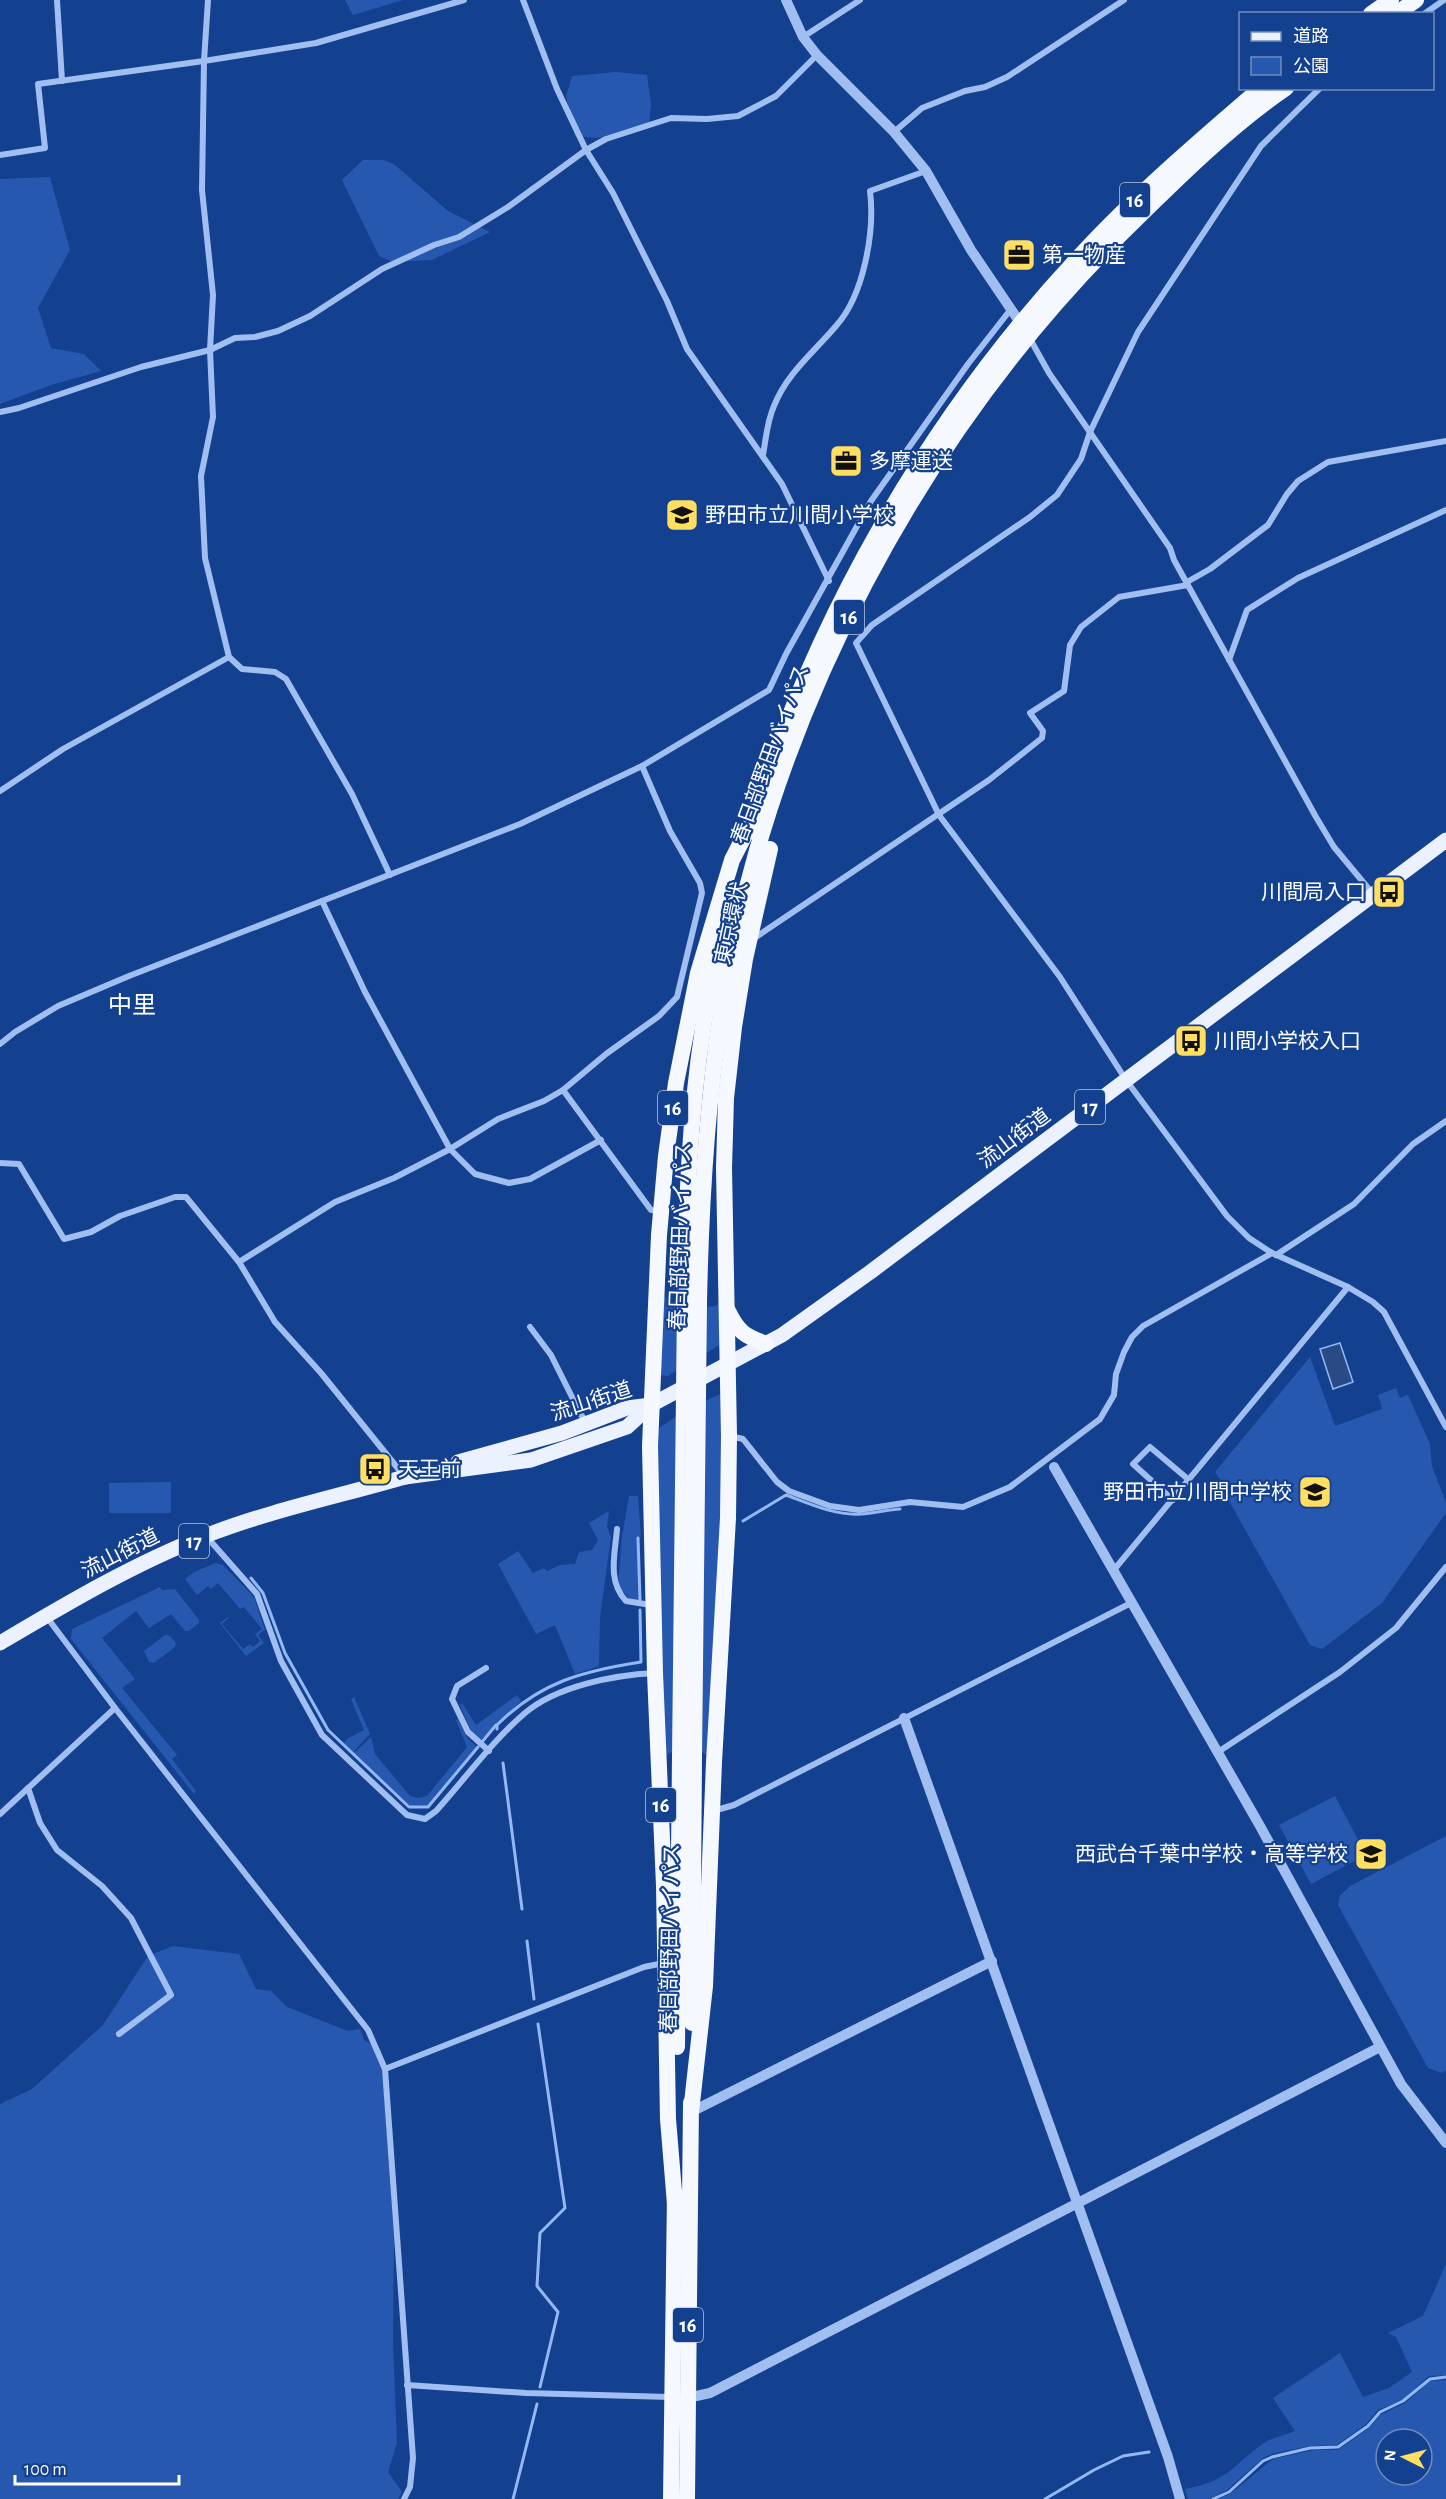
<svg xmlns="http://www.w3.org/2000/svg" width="1446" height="2499" font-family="'Alegreya Sans','Noto Sans JP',sans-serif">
<rect width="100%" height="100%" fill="#144090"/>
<!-- green -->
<g fill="#2758af" fill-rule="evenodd">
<path d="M345,0H403L353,15Z"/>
<path d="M616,72L647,75L651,104L649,126L597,138L575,136L566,96L572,76Z"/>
<path d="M363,160H384L395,165L448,211L490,232L432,260L393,262L379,256L342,180Z"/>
<path d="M50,177L70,250L38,308L51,348L84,354L101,371L51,385L0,404V179Z"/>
<path d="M663,1292L668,1302L678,1307L677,1370L668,1376L659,1375Z"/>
<path d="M720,1301L719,1345L705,1354L706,1307L716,1306Z"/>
<path d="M1310,1357L1335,1426L1382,1409L1378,1395L1396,1388L1400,1398L1408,1395L1430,1444L1432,1466L1446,1503V1513L1382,1603L1322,1649L1310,1645L1224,1492L1227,1489L1215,1472Z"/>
<path d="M723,1393L720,1567L707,1755L701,1752L705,1401Z"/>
<path d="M677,1416L673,1751L664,1757L657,1429Z"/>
<path d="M171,1482V1513H109V1483Z"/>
<path d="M629,1496H638L641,1537L637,1538L639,1600H631L618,1586L622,1537Z"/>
<path d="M609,1511L607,1527L611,1537L600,1617L599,1666L575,1674L555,1625L536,1634L498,1564L518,1551L533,1573L544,1568L547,1571L560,1565L575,1564L579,1552L592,1550L598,1540L589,1523Z"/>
<path d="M216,1563L223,1565L254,1597L265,1630L258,1635L264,1643L246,1656L220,1623L228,1617L229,1618L222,1624L243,1649L250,1644L253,1647L260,1641L255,1634L262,1629L244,1607L240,1609L218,1583L211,1589L208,1586L197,1595L185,1579L194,1572Z"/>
<path d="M160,1587L162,1590L175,1589L199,1620V1623L189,1631H185L171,1614L149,1628L136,1611L102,1638L135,1679L122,1688L177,1755L172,1759L196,1791L194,1794L71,1639L72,1629Z"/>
<path d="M165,1635L170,1636L176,1643L175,1647L154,1663L149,1662L144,1651Z"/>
<path d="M517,1695L521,1701L480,1741L472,1733L460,1705L462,1703L476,1725Z"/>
<path d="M354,1697L370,1734L353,1752L344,1743L348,1738L364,1730L351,1699Z"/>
<path d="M458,1719L468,1739L477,1747L428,1806H410L354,1753L371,1737L375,1754L410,1796L418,1798L427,1796L467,1747L456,1720Z"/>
<path d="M1335,1796L1366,1855L1311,1884L1279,1825Z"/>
<path d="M1446,1836V2070L1442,2073L1428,2068L1338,1905L1340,1896L1350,1886Z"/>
<path d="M173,1946L239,1954L256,1989L271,1991L287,2007L348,2031L360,2029L364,2040L381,2050L394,2237L393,2342L397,2443L388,2472L402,2492L398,2499H0V2104L32,2089L103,2025L148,1956Z"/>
<path d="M1446,2264V2375L1429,2376L1402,2400L1378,2410L1366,2424L1337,2445L1309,2446L1271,2454L1263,2458L1227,2490L1209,2499H1188L1185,2489C1231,2480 1230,2467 1264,2443C1273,2437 1285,2435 1295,2431L1273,2398L1340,2353L1363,2397L1389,2388L1412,2372L1396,2337L1388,2333L1423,2316Z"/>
<path d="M1446,2380V2499H1219L1230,2494L1273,2459L1314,2450H1338L1369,2428L1380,2415L1405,2403L1430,2381ZM1386,2439H1422V2475H1386Z"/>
</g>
<!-- water -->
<path fill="#2a4a86" stroke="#93b8f4" stroke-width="1.5" d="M1340,1343L1353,1382L1333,1389L1320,1349Z"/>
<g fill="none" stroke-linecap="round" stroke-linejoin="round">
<!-- stream -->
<g stroke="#93b8f4" stroke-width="3">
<path d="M743,1521L786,1495C810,1504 836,1516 861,1514C874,1513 887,1510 900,1509"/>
<path d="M638,1538L640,1600"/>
<path d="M251,1578L263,1593L285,1653L328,1730L409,1807H428L478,1747"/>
<path d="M497,1729V1725C540,1682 583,1671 641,1662L640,1610"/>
<path d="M482,1742L496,1725"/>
<path d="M503,1763L522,1909"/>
<path d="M527,1941L534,1999"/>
<path d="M538,2024L565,2208L540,2233L537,2286L558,2312L540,2387"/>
<path d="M513,2499L537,2404"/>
<path d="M1045,2499L1094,2470L1123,2456L1149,2452"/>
<path d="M1213,2499L1229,2492L1263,2461L1272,2457L1310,2448L1338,2447L1368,2426L1380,2412L1403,2401L1430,2379L1446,2377"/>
</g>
<!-- minor -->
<g stroke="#a1bef1" stroke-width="6">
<path d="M57,0L62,81"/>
<path d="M208,0L204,61L202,190L213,295L210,350L213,417L201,476L205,558L229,657L242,669L275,672L286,679L352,794L390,875"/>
<path d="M523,0L557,89L586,150L613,193L667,301L687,349L782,484L829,581"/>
<path d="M1424,14L1444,0"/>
<path d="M803,37L860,0"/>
<path d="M1320,88L1261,146L1138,332L1090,432L1081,459L1057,495L1030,517L872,625L856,643L939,815L1060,977L1126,1080L1227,1216L1249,1238L1272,1253L1348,1287L1373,1302L1384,1312L1446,1427"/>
<path d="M894,132L922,108L965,91L985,87L1007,77L1124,0"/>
<path d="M0,155L45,148L38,84L204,61L316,43L464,0"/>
<path d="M1029,337L1049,373L1170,548L1174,560L1316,817L1334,847L1373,894"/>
<path d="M0,412L19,408L141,367L210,350L235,338L255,337L278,331L310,316L382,269L434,245L459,237L508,207L586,150L606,139L671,118L707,119L738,116L776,96L817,55"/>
<path d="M763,455C766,439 767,421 774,406C787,373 814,352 836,326C864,295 875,231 870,191L926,171"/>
<path d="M1187,582L1210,569L1268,525L1287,494L1298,481L1328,462L1446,441"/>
<path d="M1229,660L1247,610L1298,578L1446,510"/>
<path d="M0,791L63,749L229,657"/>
<path d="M322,901L365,992L450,1149L475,1174L509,1183L530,1179L601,1140"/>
<path d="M753,939L989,780L1042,738L1043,731L1030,713L1064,691L1070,645L1081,627L1119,597L1188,585"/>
<path d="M0,1044L15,1032L58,1006L129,976L520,824L642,766L769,690L786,654L871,501L968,364L1011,309"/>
<path d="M563,1090L651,1210L660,1211"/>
<path d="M0,1163L19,1164L64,1239L91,1232L120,1216L175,1197H186L239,1262L275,1322L321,1373L404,1476"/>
<path d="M1276,1255L1354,1204L1413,1144L1446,1121"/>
<path d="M239,1262L335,1202L394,1178L450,1149L498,1119L544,1101L563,1090L606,1054L659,1016L677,997L702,893L700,883L670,831L642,766"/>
<path d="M530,1327L551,1355L581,1415L588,1423"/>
<path d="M730,1436L743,1439L777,1482L789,1491L830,1506L859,1510L910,1502L963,1507L1010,1487L1100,1419L1114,1395L1116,1374L1124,1352L1132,1337L1143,1326L1272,1253"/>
<path d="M1173,1500L1133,1464L1150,1447L1189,1480"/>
<path d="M617,1529C615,1554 607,1581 626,1601L651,1605"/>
<path d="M206,1536L257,1594L281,1661L322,1735L407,1815L425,1819L436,1811C464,1780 494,1739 525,1713C557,1686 614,1675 655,1673"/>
<path d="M1113,1571L1348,1287"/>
<path d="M46,1616L115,1708L368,2030L385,2069L413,2458L410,2487L404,2499"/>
<path d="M486,1668L457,1686L452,1699L468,1732L489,1751"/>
<path d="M1218,1752L1340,1672L1396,1628L1446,1567"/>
<path d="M28,1788L40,1823L57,1850L102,1886L131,1918L171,1995L119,2034"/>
<path d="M713,1811L734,1805L1131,1603"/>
<path d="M0,1814L115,1708"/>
<path d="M385,2069L644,1967L664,1963"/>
<path d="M407,2385L526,2393L670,2397"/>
</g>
<!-- tertiary -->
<g stroke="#a1bef1" stroke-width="10">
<path d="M786,0L803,37L817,55L894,132L926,171L971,250L1023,327"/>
<path d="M1054,1467L1260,1826L1401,2084L1446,2143"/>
<path d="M904,1718L1168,2457L1180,2499"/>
<path d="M691,2112L992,1961"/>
<path d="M687,2398L710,2393L1380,2047"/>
</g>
<!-- primary -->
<g stroke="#ebf1ff" stroke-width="15">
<path d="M458,1462L562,1433L627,1408L651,1405"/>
<path d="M405,1477L531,1460L627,1427L651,1405L782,1335L869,1273L1446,840"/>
<path d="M0,1643C66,1604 133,1564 205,1536C274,1509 345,1495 415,1474"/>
</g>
<!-- trunk -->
<g stroke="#f5f8ff" stroke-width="16">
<path d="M1371,14L1391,0"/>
<path d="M1396,14L1416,0"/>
<path d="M749,832C813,621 928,419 1079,257C1135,196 1198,142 1261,88"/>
<path d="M685,1303C686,1211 689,1119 703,1028C709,984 720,940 730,897"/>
<path d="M699,1303C701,1197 707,1093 725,988C774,710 919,437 1117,238C1169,187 1226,129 1286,88"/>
<path d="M728,1311C738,1332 745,1336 766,1344"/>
<path d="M692,2023L694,1757"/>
<path d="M677,2047L680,1757"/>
<path d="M691,2112L705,1986L714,1762L728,1518L729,1436L724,1168L726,1098L734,1027L745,959L770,849"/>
<path d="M675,2204L668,2119L664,1886L655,1673L650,1446L659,1235L666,1156L676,1083L698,973L732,860L752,821"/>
<path d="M671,2499L675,2193"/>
<path d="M687,2499L691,2103"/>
</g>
<!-- trunk-bridge -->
<g stroke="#f5f8ff" stroke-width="16">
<path d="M680,1757L685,1303"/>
<path d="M694,1757L699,1303"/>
</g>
</g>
<!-- icons -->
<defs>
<symbol id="office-square" viewBox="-11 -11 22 22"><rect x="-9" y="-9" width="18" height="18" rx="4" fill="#ffdf61" stroke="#144090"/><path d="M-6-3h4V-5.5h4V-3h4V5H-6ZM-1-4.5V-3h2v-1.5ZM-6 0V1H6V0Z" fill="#111"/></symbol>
<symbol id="school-square" viewBox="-11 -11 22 22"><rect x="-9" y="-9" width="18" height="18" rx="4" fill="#ffdf61" stroke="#144090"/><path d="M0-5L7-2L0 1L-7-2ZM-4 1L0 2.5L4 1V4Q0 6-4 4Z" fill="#111"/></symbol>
<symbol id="bus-square" viewBox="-11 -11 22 22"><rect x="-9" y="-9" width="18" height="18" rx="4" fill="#ffdf61" stroke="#144090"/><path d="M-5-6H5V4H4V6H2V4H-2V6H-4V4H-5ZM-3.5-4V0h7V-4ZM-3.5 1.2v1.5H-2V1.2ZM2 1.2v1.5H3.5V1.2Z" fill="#111"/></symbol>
</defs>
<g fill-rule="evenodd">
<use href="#office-square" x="1000" y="236" width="38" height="38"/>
<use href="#office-square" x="827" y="442" width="38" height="38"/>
<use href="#school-square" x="663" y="496" width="38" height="38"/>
<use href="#bus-square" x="1370" y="873" width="38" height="38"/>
<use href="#bus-square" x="1172" y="1022" width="38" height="38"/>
<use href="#bus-square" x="356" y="1450" width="38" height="38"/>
<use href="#school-square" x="1296" y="1473" width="38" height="38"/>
<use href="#school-square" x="1352" y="1835" width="38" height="38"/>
</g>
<g text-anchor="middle" stroke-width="4.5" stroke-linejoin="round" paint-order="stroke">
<!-- shield labels -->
<g fill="#144090" stroke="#b8c6de" stroke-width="1.5">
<rect x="1120" y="183" width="30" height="34" rx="4.5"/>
<rect x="834" y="600" width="30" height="34" rx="4.5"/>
<rect x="1075" y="1090" width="30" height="34" rx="4.5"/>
<rect x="658" y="1091" width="30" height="34" rx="4.5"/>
<rect x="179" y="1524" width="30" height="34" rx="4.5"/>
<rect x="646" y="1788" width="30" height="34" rx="4.5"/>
<rect x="673" y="2308" width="30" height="34" rx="4.5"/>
</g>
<g font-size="20" font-weight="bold" fill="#fff">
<text x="1135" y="207">16</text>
<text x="849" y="624">16</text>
<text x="1090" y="1114">17</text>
<text x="673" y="1115">16</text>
<text x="194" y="1548">17</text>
<text x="661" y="1812">16</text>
<text x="688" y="2332">16</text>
</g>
<!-- poi labels -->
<g font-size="21" fill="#fff" stroke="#144090" text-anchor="start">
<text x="1042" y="262">第一物産</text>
<text x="869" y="468">多摩運送</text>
<text x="705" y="522">野田市立川間小学校</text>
<text x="1366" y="899" text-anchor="end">川間局入口</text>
<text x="1214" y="1048">川間小学校入口</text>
<text x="398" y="1476">天王前</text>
<text x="1292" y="1499" text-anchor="end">野田市立川間中学校</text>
<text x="1348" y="1861" text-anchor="end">西武台千葉中学校・高等学校</text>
</g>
<!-- street labels -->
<g font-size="21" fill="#fff" stroke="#144090">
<text transform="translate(770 754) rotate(-70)" y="7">春日部野田バイパス</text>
<text transform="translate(731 923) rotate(-78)" y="7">東京環状</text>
<text transform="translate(1014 1138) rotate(-37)" y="7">流山街道</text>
<text transform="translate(680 1236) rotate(-88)" y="7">春日部野田バイパス</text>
<text transform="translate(591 1401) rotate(-18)" y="7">流山街道</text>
<text transform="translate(120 1553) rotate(-27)" y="7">流山街道</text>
<text transform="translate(670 1938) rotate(-89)" y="7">春日部野田バイパス</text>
</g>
<!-- quarter labels -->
<g font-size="24" fill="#fff" stroke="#144090">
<text x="132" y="1013">中里</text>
</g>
</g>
<!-- legend -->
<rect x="1239" y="12" width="195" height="78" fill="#144090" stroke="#728cbc" stroke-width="1.5"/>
<rect x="1251" y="32" width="30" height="9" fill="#ebf1ff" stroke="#728cbc" stroke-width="1.5"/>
<text x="1293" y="42" font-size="18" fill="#ffffff">道路</text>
<rect x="1251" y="57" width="30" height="18" fill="#2758af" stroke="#728cbc" stroke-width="1.5"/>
<text x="1293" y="72" font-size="18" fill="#ffffff">公園</text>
<!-- north arrow -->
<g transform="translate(1404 2457) rotate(276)"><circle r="28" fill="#144090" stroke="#728cbc" stroke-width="1.5"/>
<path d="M0-4.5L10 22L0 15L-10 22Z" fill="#ffdf61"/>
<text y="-9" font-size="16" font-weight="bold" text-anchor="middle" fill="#ffffff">N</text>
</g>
<!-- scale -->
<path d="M15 2475v9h164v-9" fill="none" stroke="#ffffff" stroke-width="3"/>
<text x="24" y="2475" font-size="18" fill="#ffffff" stroke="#144090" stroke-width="4.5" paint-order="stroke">100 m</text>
</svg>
